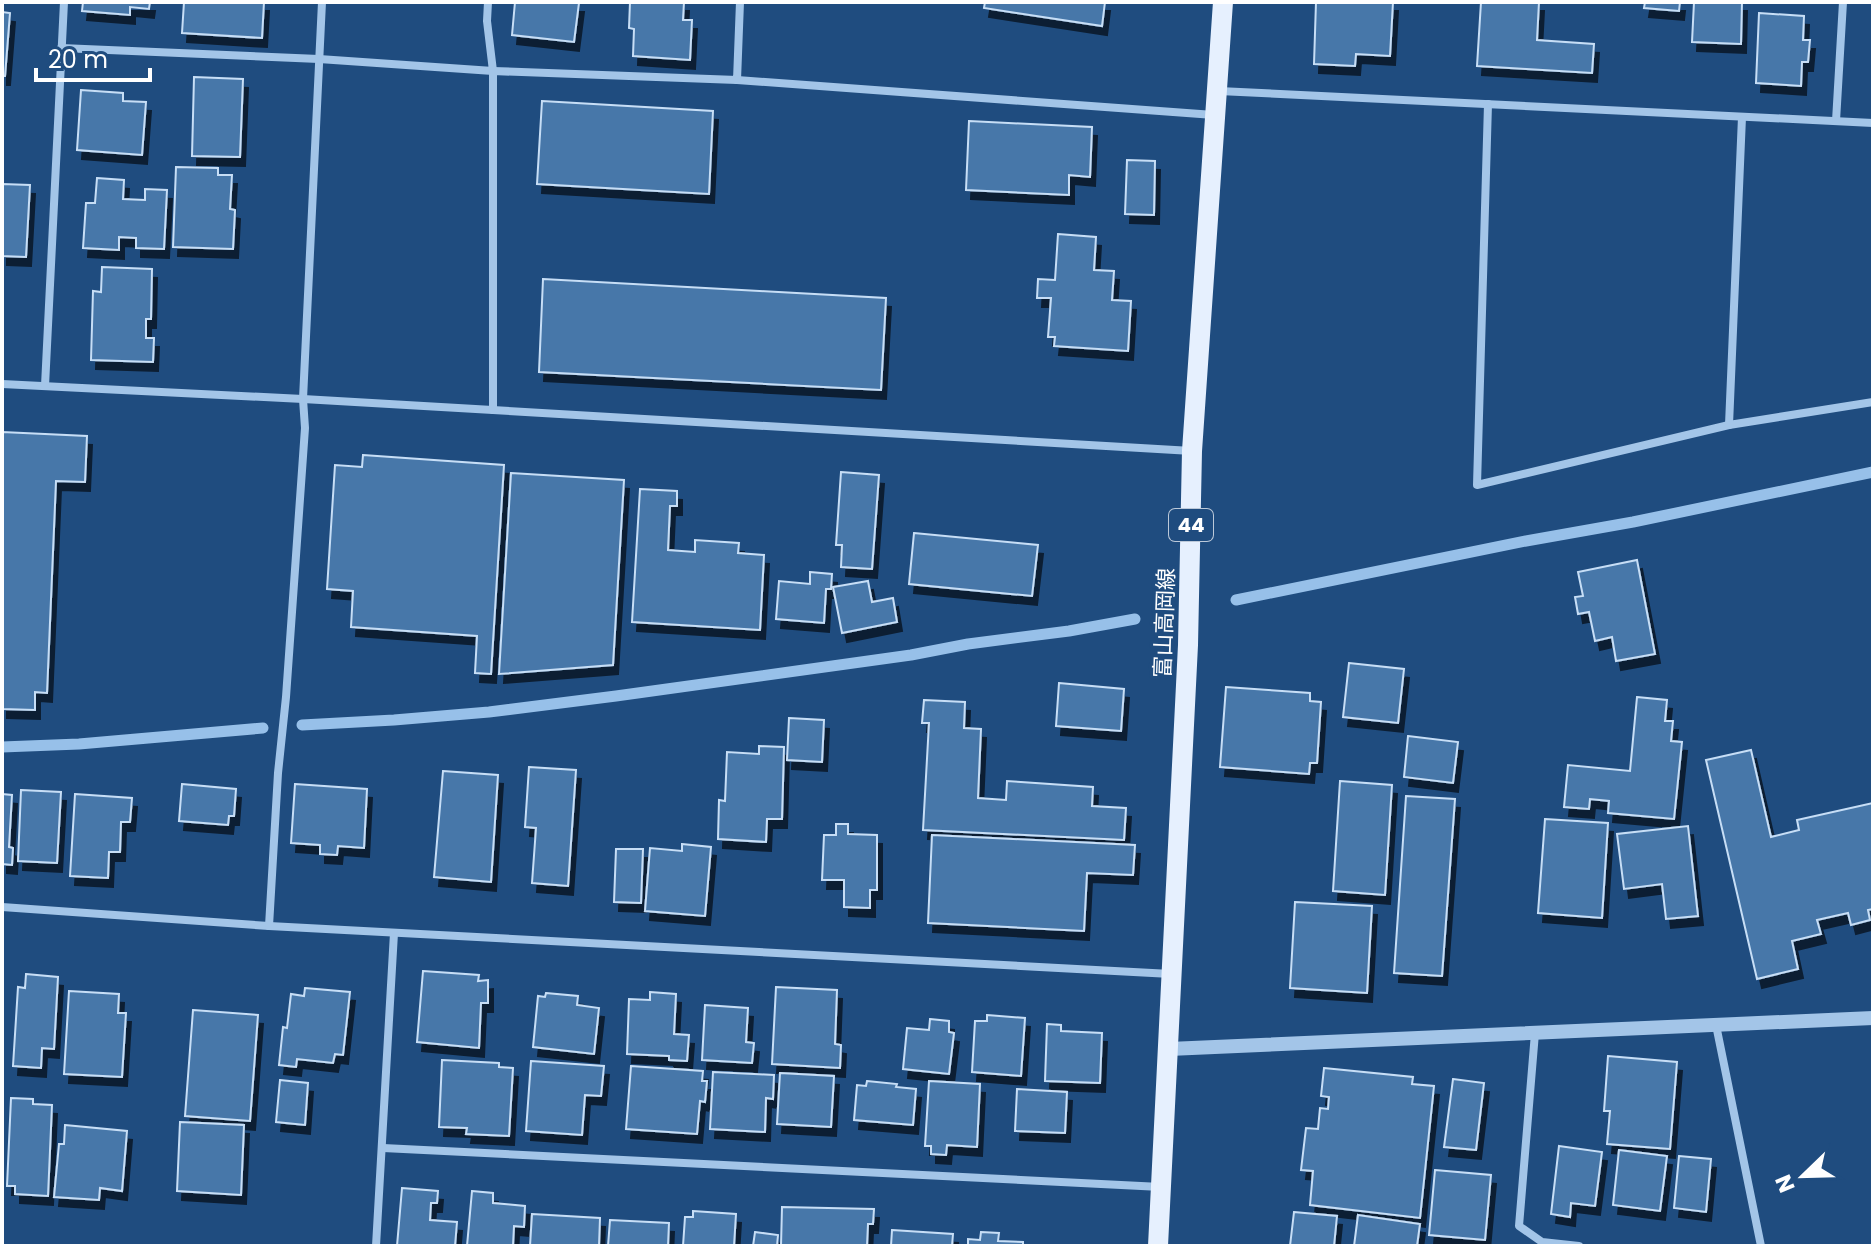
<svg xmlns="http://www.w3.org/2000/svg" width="1875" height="1248" font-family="Poppins,'Noto Sans JP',sans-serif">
<defs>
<filter id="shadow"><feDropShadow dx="5" dy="9" stdDeviation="0" flood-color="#0009"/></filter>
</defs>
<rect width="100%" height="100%" fill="#1f4c7f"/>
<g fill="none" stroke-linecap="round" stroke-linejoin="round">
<!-- stream -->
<g stroke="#97c0e9" stroke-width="11">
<path d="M1236,600L1526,541L1633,522L1873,472"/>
<path d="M302,725L394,720L489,712L616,696L911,655L968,644L1069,631L1135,619"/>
<path d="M2,747L79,744L263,728"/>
</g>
</g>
<!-- building -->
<g fill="#4777a9" stroke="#c7def6" stroke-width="2" filter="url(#shadow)">
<path d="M83,2H150L149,9L130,7V15L82,11Z"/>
<path d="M184,2H264L262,38L182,33Z"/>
<path d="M515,2L579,3L574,42L512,35Z"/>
<path d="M630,2H684L683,20H692L690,60L633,56L634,29L629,28Z"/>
<path d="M985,2H1105L1102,26L984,8Z"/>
<path d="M1316,2H1393L1390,56L1356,54L1355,66L1314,64Z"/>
<path d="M1481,2H1539L1537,40L1594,44L1592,73L1477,66Z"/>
<path d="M1645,2H1680L1679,11L1644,8Z"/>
<path d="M1694,2H1742L1741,44L1692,42Z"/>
<path d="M2,12L10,13L5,76H2Z"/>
<path d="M1759,13L1804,16L1803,40H1810L1808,62H1802L1801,86L1756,83Z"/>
<path d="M194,77L243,79L240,157L192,156Z"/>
<path d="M81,90L123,93V101L146,102L142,155L77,150Z"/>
<path d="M542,101L713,111L709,194L537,184Z"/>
<path d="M969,121L1092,127L1090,177L1069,175V195L966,190Z"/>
<path d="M1127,160L1155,161L1154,215L1125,214Z"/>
<path d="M176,167L218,168V175H232L230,209L235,210L233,249L173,247Z"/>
<path d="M97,178L124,180L123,199L145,200V189L167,190L164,249L136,248V238L119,237V250L83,248L86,203H95Z"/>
<path d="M2,184L30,185L26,257L2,256Z"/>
<path d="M1058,234L1096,237L1094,270L1114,271L1112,300L1131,301L1128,351L1054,346L1055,337H1048L1051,298H1037L1038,279L1055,280Z"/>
<path d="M102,267L152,269L151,319H146V338H154L153,362L91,360L93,291L101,292Z"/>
<path d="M543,279L886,298L881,390L539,372Z"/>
<path d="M2,432L87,436L85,482L56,481L47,693L35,692V710L2,709Z"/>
<path d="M363,455L504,465L491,674L475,673L477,636L351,627L353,591L327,589L335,465L362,467Z"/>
<path d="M841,472L879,475L872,569L841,567L842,545H836Z"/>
<path d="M511,473L624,480L613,665L499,674Z"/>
<path d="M640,489L677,491V506H670L668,550L695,552V540L739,543L738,553L764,555L760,630L632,622Z"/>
<path d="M914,533L1038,545L1032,596L909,584Z"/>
<path d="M1637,560L1655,654L1616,661L1612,637L1595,641L1589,612L1578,614L1575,597L1583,596L1578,572Z"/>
<path d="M810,572L832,574L831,589H826L824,623L776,619L779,581L810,584Z"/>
<path d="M868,581L872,602L893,598L897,622L842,633L833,587Z"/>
<path d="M1349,663L1404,669L1398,723L1343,717Z"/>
<path d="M1059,683L1124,689L1121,731L1056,726Z"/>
<path d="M1226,687L1310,693V701L1321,702L1317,763H1310L1309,774L1220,767Z"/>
<path d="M1637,697L1667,700L1665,721H1673L1671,741L1682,742L1674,819L1608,813L1609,801L1590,799L1589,809L1564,807L1568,765L1630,771Z"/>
<path d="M924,700L965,702L964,728L981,729L978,798L1006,800L1007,781L1093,787L1092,806L1126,808L1124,840L923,830L929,723H922Z"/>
<path d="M789,718L824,720L822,762L787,760Z"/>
<path d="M1408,736L1458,742L1453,783L1404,777Z"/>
<path d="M759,746L784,747L782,819H767L766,842L718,839L719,800L725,801L727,752L759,754Z"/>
<path d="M1751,750L1771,837L1799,830L1797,820L1873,803V909L1868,910L1870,920L1851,925L1848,913L1817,920L1821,934L1792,941L1798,969L1757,979L1706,760Z"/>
<path d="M529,767L576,770L568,886L532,883L536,828L525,827Z"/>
<path d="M443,771L498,775L491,882L434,877Z"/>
<path d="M1340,781L1392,785L1385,895L1333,891Z"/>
<path d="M182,784L236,789L234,816H229L228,825L179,821Z"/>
<path d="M295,784L367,789L364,848L338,846L337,855L320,854V845L291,843Z"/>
<path d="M21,790L61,792L57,863L18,861Z"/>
<path d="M2,794L12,795L9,847L13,848L12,865L2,864Z"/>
<path d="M75,794L132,798L130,822H121L120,852H109L108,878L70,876Z"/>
<path d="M1406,796L1455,799L1442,976L1394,973Z"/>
<path d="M1545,819L1608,823L1602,918L1538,913Z"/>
<path d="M836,824H848V834L877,835V890H870V908L844,907V880H822L824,835H836Z"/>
<path d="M1688,826L1698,916L1666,919L1662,884L1624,889L1617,834Z"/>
<path d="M932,835L1135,845L1133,875L1087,873L1084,931L928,923Z"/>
<path d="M682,844L711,847L705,916L645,911L650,848L682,851Z"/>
<path d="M616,849H643L641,903L614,902Z"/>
<path d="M1295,902L1372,906L1367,993L1290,988Z"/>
<path d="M423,971L479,975L478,981L488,980V1003H481L479,1048L417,1042Z"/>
<path d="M26,974L58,977L54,1049L42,1048L41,1068L13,1066L18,987L25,988Z"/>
<path d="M776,987L837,990L835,1044L841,1045L840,1068L772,1064Z"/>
<path d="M305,988L350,992L343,1055L335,1054L333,1063L297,1059L296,1067L279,1065L283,1027L287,1028L291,994L304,996Z"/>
<path d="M69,991L119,994L118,1013H126L122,1077L64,1074Z"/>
<path d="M650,992L676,994L674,1034L689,1035L687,1061L669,1060V1056L627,1054L629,999L650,1000Z"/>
<path d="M546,993L578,996L577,1005L599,1008L594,1054L533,1047L538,996L545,997Z"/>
<path d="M705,1005L748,1008L746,1042L754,1043L752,1063L702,1060Z"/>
<path d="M193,1010L258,1015L250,1121L185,1116Z"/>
<path d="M987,1015L1025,1018L1021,1076L972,1072L975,1021H987Z"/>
<path d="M930,1019L949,1021V1032L954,1033L949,1074L903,1069L907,1028L929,1030Z"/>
<path d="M1047,1024L1061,1025V1031L1102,1033L1100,1083L1045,1081Z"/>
<path d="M1608,1056L1677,1062L1670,1149L1607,1144L1610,1111H1604Z"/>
<path d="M442,1060L499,1063V1067L513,1068L509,1136L466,1134L467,1128L439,1127Z"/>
<path d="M531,1061L604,1066L601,1096L585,1095L582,1135L526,1131Z"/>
<path d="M631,1066L703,1071L702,1081H707L705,1102L700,1101L697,1134L626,1129Z"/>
<path d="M1324,1068L1413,1077L1412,1084L1434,1086L1420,1218L1310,1205L1313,1171L1301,1170L1306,1128L1318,1129L1320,1108L1328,1109L1329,1097L1321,1096Z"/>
<path d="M713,1072L774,1075L773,1099L766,1098L765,1132L710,1129Z"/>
<path d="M780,1073L834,1076L831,1127L777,1124Z"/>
<path d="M1453,1079L1484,1083L1476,1150L1444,1147Z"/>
<path d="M280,1080L308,1083L305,1125L276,1122Z"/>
<path d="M867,1081L897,1084L896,1087L916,1089L913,1125L854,1120L857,1085L866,1086Z"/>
<path d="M929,1081L980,1084L977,1147L947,1145L946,1155L931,1154V1146H925Z"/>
<path d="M1017,1089L1067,1092L1065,1133L1015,1131Z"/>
<path d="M11,1098L33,1099V1104L52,1105L48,1196L15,1194V1186H7Z"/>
<path d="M180,1122L244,1125L241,1195L177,1191Z"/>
<path d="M65,1125L127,1131L122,1191L100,1188L99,1200L54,1197L59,1144H64Z"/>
<path d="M1559,1146L1602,1152L1595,1206L1571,1203L1570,1217L1551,1214Z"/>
<path d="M1619,1150L1667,1156L1660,1211L1613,1205Z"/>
<path d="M1679,1156L1711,1159L1706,1212L1674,1208Z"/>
<path d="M1435,1170L1491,1175L1485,1240L1429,1235Z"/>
<path d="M402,1188L438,1191L437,1203H431L430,1220L457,1222L455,1246H397Z"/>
<path d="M472,1191L493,1193V1203L525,1206L524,1227L514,1226L513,1246H467Z"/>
<path d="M782,1207L874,1209L873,1224H868L867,1246H781Z"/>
<path d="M693,1211L736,1214L734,1246H683L685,1217H693Z"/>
<path d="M1294,1212L1337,1216L1334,1246H1290Z"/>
<path d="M532,1214L600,1218L599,1246H530Z"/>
<path d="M1358,1215L1420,1224L1417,1246H1354Z"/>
<path d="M610,1220L669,1223L668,1246H608Z"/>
<path d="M892,1230L953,1234L952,1246H891Z"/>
<path d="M755,1232L778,1235L777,1246H753Z"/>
<path d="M981,1232L999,1233L998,1241L1023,1242V1246H968V1239L980,1240Z"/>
</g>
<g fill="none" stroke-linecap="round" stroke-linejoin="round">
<!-- minor -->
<g stroke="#a3c5e8" stroke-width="8">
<path d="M61,48L319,59L493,71L487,21L488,2"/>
<path d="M737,80L1214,115"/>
<path d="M1219,91L1873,123"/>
<path d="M1488,104L1477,485L1729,425"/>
<path d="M1742,117L1729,425L1873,402"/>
<path d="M1836,121L1843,2"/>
<path d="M2,384L303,399L1192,451"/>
<path d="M45,386L64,2"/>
<path d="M493,410V71L737,80L740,2"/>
<path d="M2,907L269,926L1171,974"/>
<path d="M269,926L278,773L286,697L305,428L303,399L322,2"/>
<path d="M1716,1025L1761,1246"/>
<path d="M1535,1033L1519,1226L1542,1242L1579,1246"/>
<path d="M383,1148L1161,1187"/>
<path d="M376,1246L394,933"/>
</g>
<!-- tertiary -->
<path stroke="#a3c5e8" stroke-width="14" d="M1169,1049L1873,1018"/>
<!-- primary -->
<path stroke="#e6f0fe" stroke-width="20" d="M1158,1246L1188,645L1192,451L1223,2"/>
</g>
<g text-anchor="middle" stroke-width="7" stroke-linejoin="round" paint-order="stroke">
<!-- shield labels -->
<rect fill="#1f4c7f" stroke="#bcc9d9" stroke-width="2" x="1169" y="509" width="44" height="32" rx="6"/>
<g font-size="20" font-weight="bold" fill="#fff">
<text x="1191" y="532">44</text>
</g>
<!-- street labels -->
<g font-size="22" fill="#fff" stroke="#1f4c7f">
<text transform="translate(1164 623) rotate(-88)" y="8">富山高岡線</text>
</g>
</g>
<!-- border -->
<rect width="1875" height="1248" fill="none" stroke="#ffffff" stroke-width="8"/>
<!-- north arrow -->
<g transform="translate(1803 1176) rotate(247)" stroke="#1f4c7f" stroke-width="6" paint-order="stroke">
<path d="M0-6L14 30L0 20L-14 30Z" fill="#ffffff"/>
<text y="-12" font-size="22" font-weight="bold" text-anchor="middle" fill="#ffffff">N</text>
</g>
<!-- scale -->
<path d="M36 68v12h114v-12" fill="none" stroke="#ffffff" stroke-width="4"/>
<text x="48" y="68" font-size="24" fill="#ffffff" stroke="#1f4c7f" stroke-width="6" paint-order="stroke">20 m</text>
</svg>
